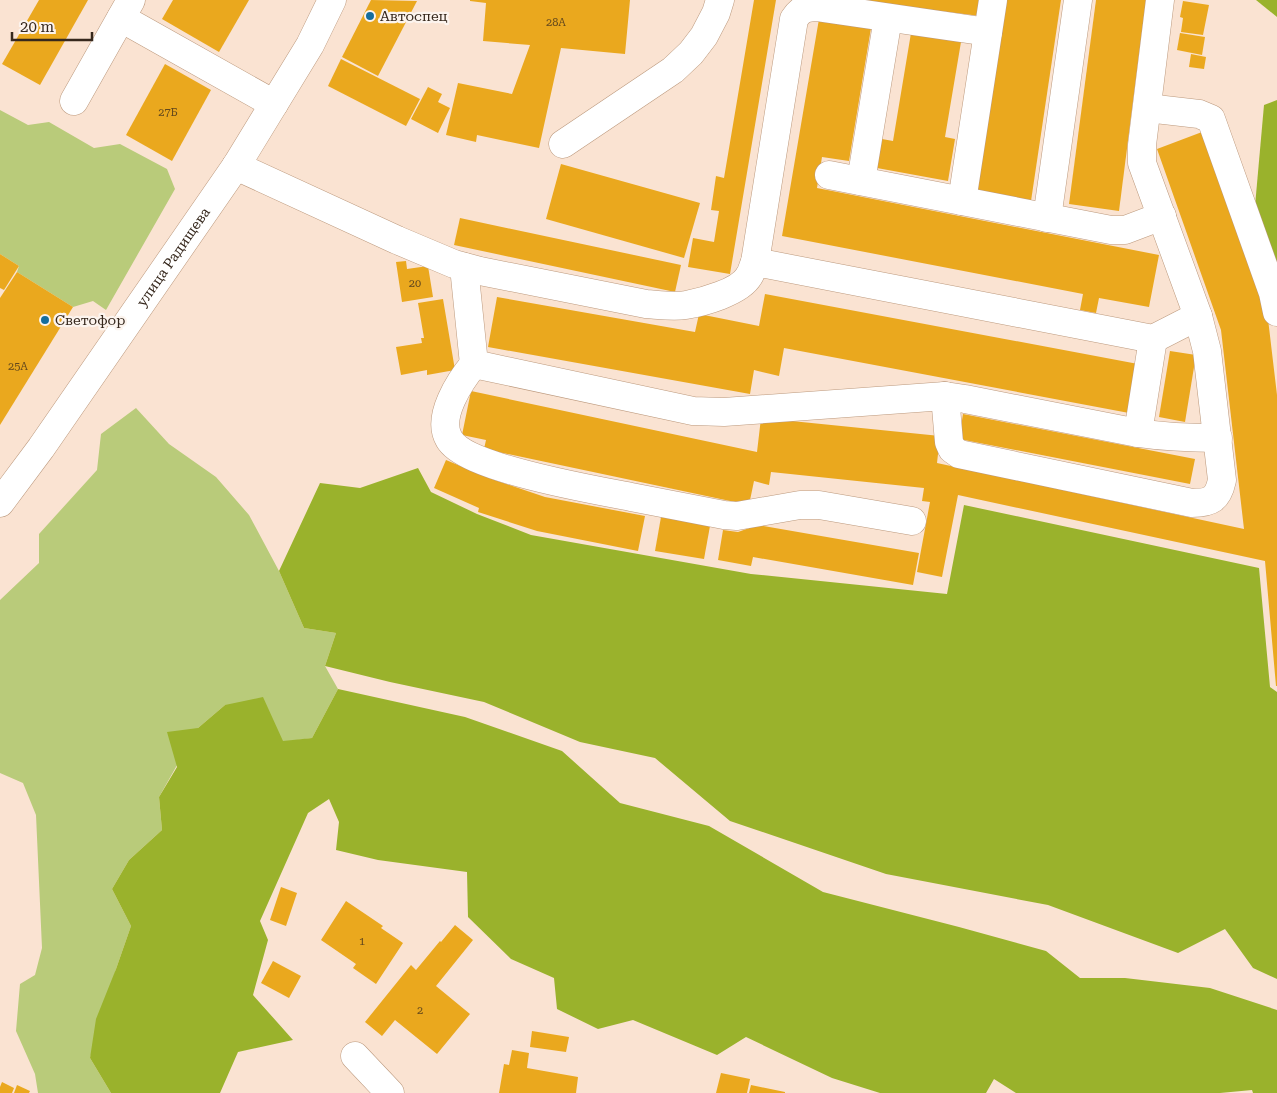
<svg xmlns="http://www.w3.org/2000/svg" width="1277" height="1093" font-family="'Roboto Serif',serif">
<rect width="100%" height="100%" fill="#fae3d2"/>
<!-- green -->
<g fill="#b9cb7a">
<path d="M0,110L28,125L49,122L94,148L120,144L167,169L175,189L106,310L93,301L73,307L17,272L19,266L0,254Z"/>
<path d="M136,408L169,444L216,477L249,515L279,571L304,628L336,633L325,666L338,689L312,738L283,742L225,705L198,728L159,797L162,830L129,860L112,889L131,926L116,969L90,1058L111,1093H38L35,1074L16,1031L20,984L35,975L42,948L36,815L23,783L0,773V600L39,563V534L97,470L101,434Z"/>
</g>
<!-- forest -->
<g fill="#9ab22c">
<path d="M1256,0H1277V17Z"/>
<path d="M1277,100V266L1255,206L1264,105Z"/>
<path d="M418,468L431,492L477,514L531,535L751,574L947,594L964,505L1259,568L1270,687L1277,692V979L1253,968L1225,929L1178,953L1048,905L886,874L730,821L655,758L580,742L484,702L390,682L325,666L336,633L304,628L279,571L320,483L360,488Z"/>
<path d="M338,689L465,717L562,751L620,803L709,826L823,892L959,927L1046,951L1080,978H1125L1210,988L1277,1010V1093H1253L1252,1090L1220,1093H1016L994,1079L986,1093H880L832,1078L746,1037L717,1055L633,1020L598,1029L557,1009L554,978L511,959L468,917L467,872L378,860L336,850L339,822L329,799L308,813L260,921L268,940L253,995L293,1040L238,1052L220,1093H111L90,1058L96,1019L116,969L131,926L112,889L129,860L162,830L159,797L177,767L167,732L198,728L225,705L263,697L283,741L312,738Z"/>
</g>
<!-- building -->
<g fill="#eaa81e">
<path d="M39,0H88L40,85L2,64Z"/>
<path d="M173,0H249L219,52L162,19Z"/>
<path d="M371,0L417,1L378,76L342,57Z"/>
<path d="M470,0H630L625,54L561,48L539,148L477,135L476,142L446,135L458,83L512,94L530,45L483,41L486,3L470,1Z"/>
<path d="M754,0H776L730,274L688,267L693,238L714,242L719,211L711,210L716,176L724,178Z"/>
<path d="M859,0H982L980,16L859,1Z"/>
<path d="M1007,0H1061L1031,201L977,192Z"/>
<path d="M1096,0H1146L1119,211L1069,204Z"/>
<path d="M1183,1L1209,5L1203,35L1181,32L1183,18L1180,17Z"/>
<path d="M819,19L871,28L849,161L822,157L817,188L1159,255L1149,307L1099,298L1096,313L1080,310L1083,294L782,236Z"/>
<path d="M911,33L961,42L945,137L955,139L948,181L877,168L882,139L893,141Z"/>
<path d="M1180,33L1205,37L1202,55L1177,50Z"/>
<path d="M1191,54L1206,57L1204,69L1189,67Z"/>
<path d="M341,59L420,99L406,126L328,86Z"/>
<path d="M165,64L211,90L172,161L126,135Z"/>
<path d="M428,87L442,94L438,102L450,108L438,133L411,119Z"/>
<path d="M1202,132L1268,319L1277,395V686H1276L1265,561L958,495L942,577L917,572L930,502L922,501L924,488L771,472L769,485L754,481L749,505L484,449L486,440L462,435L471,391L757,452L761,418L940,436L937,463L1244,529L1221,330L1157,149Z"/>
<path d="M561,164L700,203L684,258L546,219Z"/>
<path d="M460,218L681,265L675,292L454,245Z"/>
<path d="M0,254L19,266L4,290L0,288Z"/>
<path d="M406,261L407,269L428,266L433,297L402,302L396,262Z"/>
<path d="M17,272L73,307L0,425V298Z"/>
<path d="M765,294L1138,364L1129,413L784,348L779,376L754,370L750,394L488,347L497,297L695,332L699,314L759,326Z"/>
<path d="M443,299L455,370L427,375V370L401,375L396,347L422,343L421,338H424L418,303Z"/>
<path d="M1170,351L1196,355L1185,422L1159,417Z"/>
<path d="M963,414L1195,459L1190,484L959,439Z"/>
<path d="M446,460L489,478L545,497L645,516L638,551L537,531L478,512L479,508L434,488Z"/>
<path d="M661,517L710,526L704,559L655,551Z"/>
<path d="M758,525L919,553L913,585L753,557L751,566L718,560L723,530L738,532Z"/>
<path d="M281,887L297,893L286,926L270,920Z"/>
<path d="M346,901L383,926L381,928L403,943L376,984L353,968L356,964L321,940Z"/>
<path d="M455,925L473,940L436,986L470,1014L437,1054L395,1020L382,1036L365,1022L411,965L416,970L440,941L441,942Z"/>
<path d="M273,961L301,976L289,998L261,983Z"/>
<path d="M532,1031L569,1037L566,1052L530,1047Z"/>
<path d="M512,1050L529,1053L527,1068L578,1077L576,1093H499L504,1064L509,1065Z"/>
<path d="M721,1073L750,1079L747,1093H716Z"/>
<path d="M2,1082L14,1088L12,1093H0V1087Z"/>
<path d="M17,1085L30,1091L29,1093H14Z"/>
<path d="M751,1085L785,1092V1093H749Z"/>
</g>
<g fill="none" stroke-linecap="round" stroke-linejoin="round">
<defs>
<g id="minor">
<path d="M121,18L274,104"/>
<path d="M74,101L131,0"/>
<path d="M1147,108L1199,114L1211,119L1273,293L1277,312"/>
<path d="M563,144L673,70L691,53L704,36L716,13L720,0"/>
<path d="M236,166L397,240L454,264L480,271L646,304C660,305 673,307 686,305C703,302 740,292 749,276C752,272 753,266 755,262L1153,339L1198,316"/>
<path d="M829,175L1111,230H1125L1162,216"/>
<path d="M861,181L888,18"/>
<path d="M962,201L993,0"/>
<path d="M1047,218L1078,0"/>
<path d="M755,262L794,19C801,9 804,8 816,7L988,32"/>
<path d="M464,267L474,364L693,411L724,412L945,396L965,399L1138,433C1165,437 1191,438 1218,438"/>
<path d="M474,364C460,381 436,417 449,439C465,468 595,490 631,497C662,503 693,509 724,515L737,516L800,505H819L912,521"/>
<path d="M945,396L949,442L952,449L959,454L1192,503C1211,503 1218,499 1222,480L1207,351L1198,316L1142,163V145L1160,0"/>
<path d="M1138,433L1153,339"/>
<path id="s1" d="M0,503L41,448L236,166L310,45L332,0"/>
<path d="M355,1056L390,1093"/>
</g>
</defs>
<!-- minor casing -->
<use href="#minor" stroke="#bc997d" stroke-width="29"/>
<!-- minor -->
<use href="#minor" stroke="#fff" stroke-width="28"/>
</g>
<!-- markers -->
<g fill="#156d9d" stroke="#fcf4ee" stroke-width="2">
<circle cx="370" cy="16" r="5"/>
<circle cx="45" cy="320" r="5"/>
</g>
<g text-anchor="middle" stroke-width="4.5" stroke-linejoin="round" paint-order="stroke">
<!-- number labels -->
<g font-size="11" fill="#63481d">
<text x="556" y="26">28А</text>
<text x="168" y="116">27Б</text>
<text x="415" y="287">20</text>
<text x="18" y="370">25А</text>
<text x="362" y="945">1</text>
<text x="420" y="1014">2</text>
</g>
<!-- poi labels -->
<g font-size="14" fill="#36281d" stroke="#fcf4ee" text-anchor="start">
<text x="380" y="21">Автоспец</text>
<text x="55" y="325">Светофор</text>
</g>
<!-- street labels -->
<g font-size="14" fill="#36281d" stroke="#fcf4ee">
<text dy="5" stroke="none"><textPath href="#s1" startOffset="301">улица Радищева</textPath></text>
</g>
</g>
<!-- scale -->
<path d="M12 32v8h80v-8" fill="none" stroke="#36281d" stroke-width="2.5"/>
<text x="20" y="32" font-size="15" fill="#36281d" stroke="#fcf4ee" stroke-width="4" paint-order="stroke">20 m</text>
</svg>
